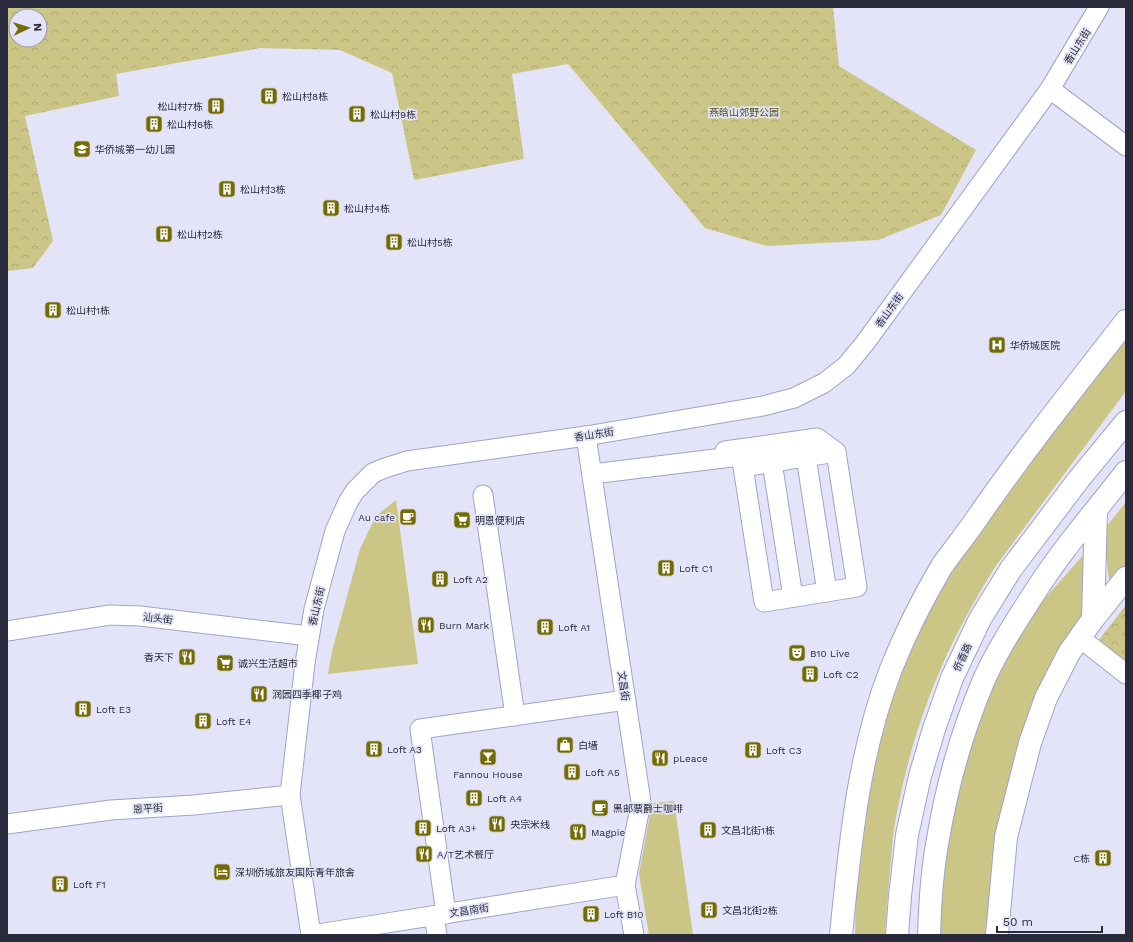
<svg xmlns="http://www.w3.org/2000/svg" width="1133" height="942" font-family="'Work Sans','Noto Sans SC',sans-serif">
<defs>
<pattern id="forest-crowns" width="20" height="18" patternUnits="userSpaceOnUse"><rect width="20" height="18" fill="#cbc586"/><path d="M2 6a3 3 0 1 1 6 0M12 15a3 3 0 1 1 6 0" fill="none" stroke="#aea975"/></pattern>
</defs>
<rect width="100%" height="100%" fill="#e3e4f7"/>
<!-- grass -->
<g fill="#cbc586">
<path d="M1126,341V391L995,567C943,650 912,727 895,823C893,835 892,847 891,859C889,885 886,910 885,935H855L856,866L864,799L881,732L900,677L922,622L955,568L1073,403Z"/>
<path d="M396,500L418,664L328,674L332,651L360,549L376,516Z"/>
<path d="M1126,502V567L1110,587L1104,543L1106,527Z"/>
<path d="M1085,553L1087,619L1055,669L987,935H938L940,905L950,831L971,737L998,673L1032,613Z"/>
<path d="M674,801L693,935H649L639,874L652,803Z"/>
</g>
<!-- forest -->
<g fill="url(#forest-crowns)" fill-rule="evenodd">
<path d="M7,7H833L839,66L976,150L941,215L878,240L767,246L705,228L568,64L512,74L524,159L414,180L392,73L340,50L260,48L116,74L119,96L25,116L53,241L33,268L7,271ZM16,16H40V40H16Z"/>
<path d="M1126,605V670L1095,645Z"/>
</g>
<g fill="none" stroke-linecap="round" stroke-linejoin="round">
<defs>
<g id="minor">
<path d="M1050,89L1126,146"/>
<path d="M586,436L641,802L625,885L634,935"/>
<path d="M725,451L817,438L836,452"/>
<path d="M806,457L827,592"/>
<path d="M772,462L793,597"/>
<path d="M592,474L740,456L743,467L764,602L857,587L836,452L743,467"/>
<path d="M483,495L515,716"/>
<path d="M7,631L110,615L140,616L309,636"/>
<path d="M1080,638L1126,674"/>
<path d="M7,824L111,810L194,805L290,795"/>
<path d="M446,914L420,729L626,700"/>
<path d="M434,916L437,935"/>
<path d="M311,935L290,795L305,663L314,609L335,531L348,502L355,491L373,473L385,468L407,461L586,436L763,406L778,402L794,398L824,383L846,366L865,343L1050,89L1099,7"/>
<path d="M312,935L625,885"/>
</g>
<g id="major">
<path d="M1093,619L1096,511"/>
<path d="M841,935C850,845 858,754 891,669C905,634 923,598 942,566C952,552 963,538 973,524C1021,454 1074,388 1126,321"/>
<path d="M897,935L900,896L907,835L920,776L934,729L952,678L980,619L1011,569L1079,479L1126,422"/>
<path d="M929,935C930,903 932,870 938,839C947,785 962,732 983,682C996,652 1015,623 1033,595C1060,552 1094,513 1126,472"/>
<path d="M997,935L1006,837L1030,743L1046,698L1069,653L1093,619L1126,578"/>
</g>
</defs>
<!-- minor casing -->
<use href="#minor" stroke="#a0a2ce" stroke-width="21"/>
<!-- major casing -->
<use href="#major" stroke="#a0a2ce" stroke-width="24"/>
<!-- minor -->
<use href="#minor" stroke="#fff" stroke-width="19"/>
<!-- major -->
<use href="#major" stroke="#fff" stroke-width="22"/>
</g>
<!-- icons -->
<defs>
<symbol id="building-square" viewBox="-11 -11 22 22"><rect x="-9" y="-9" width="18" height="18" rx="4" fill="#756b05" stroke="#e3e4f7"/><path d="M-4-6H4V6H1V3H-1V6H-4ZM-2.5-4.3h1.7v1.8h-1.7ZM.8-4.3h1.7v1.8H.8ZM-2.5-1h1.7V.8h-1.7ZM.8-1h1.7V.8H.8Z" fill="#fff"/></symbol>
<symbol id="school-square" viewBox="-11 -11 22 22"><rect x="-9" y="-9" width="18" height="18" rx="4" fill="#756b05" stroke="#e3e4f7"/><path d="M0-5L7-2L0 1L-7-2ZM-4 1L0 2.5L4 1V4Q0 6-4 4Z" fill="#fff"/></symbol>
<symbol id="hospital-square" viewBox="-11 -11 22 22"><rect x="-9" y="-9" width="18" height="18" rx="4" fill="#756b05" stroke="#e3e4f7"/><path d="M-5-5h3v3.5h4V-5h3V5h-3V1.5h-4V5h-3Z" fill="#fff"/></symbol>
<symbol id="cafe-square" viewBox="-11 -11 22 22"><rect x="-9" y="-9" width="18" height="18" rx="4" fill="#756b05" stroke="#e3e4f7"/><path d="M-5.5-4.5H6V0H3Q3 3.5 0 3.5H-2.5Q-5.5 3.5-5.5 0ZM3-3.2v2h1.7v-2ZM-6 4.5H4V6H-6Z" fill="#fff"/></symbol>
<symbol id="supermarket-square" viewBox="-11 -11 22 22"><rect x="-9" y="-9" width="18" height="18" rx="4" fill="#756b05" stroke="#e3e4f7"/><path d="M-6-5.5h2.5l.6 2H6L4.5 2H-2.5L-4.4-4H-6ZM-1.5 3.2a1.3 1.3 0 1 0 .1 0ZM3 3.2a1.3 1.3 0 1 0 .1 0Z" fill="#fff"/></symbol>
<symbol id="restaurant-square" viewBox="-11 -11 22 22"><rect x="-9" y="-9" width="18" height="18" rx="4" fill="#756b05" stroke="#e3e4f7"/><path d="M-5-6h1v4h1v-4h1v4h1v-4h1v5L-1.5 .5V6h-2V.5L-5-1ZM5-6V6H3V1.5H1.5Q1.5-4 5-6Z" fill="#fff"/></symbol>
<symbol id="theatre-square" viewBox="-11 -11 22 22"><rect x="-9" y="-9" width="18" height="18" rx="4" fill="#756b05" stroke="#e3e4f7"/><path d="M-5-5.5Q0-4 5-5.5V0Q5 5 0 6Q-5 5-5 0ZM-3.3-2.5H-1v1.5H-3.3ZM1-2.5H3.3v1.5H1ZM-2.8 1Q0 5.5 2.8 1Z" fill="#fff"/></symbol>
<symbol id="shop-square" viewBox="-11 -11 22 22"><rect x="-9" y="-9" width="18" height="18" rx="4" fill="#756b05" stroke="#e3e4f7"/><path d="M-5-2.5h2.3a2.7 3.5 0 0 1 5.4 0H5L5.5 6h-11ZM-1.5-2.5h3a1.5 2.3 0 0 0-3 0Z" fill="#fff"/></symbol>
<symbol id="bar-square" viewBox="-11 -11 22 22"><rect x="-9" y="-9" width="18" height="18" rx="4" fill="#756b05" stroke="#e3e4f7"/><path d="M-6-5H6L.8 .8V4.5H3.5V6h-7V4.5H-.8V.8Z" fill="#fff"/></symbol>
<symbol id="hotel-square" viewBox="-11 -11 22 22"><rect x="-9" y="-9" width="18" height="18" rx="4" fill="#756b05" stroke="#e3e4f7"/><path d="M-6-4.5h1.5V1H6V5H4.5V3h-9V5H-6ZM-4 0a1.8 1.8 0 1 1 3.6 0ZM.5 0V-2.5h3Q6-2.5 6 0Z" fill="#fff"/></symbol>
</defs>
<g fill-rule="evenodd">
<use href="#building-square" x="259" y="86" width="20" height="20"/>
<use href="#building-square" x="206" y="96" width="20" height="20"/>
<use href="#building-square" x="347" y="104" width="20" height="20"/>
<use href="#building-square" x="144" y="114" width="20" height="20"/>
<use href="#school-square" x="72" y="139" width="20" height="20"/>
<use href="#building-square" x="217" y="179" width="20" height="20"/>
<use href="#building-square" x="321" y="198" width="20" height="20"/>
<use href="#building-square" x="154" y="224" width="20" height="20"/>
<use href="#building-square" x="384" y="232" width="20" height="20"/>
<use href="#building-square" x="43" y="300" width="20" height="20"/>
<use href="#hospital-square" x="987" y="335" width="20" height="20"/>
<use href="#cafe-square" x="398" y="507" width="20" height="20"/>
<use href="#supermarket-square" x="452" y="510" width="20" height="20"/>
<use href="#building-square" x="656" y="558" width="20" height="20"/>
<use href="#building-square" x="430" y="569" width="20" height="20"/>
<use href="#restaurant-square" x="416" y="615" width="20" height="20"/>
<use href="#building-square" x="535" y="617" width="20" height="20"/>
<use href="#theatre-square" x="787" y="643" width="20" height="20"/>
<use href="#restaurant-square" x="177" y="647" width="20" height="20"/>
<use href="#supermarket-square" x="215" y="653" width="20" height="20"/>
<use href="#building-square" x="800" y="664" width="20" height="20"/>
<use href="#restaurant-square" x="249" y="684" width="20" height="20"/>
<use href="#building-square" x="73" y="699" width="20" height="20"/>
<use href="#building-square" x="193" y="711" width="20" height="20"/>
<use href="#shop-square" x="555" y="735" width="20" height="20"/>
<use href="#building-square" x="364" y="739" width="20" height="20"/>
<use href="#building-square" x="743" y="740" width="20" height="20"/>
<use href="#bar-square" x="478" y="747" width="20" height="20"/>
<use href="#restaurant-square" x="650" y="748" width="20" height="20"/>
<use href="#building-square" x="562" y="762" width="20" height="20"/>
<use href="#building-square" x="464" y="788" width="20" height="20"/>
<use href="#cafe-square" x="590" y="798" width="20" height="20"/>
<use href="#restaurant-square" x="487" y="814" width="20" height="20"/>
<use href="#building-square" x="413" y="818" width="20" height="20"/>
<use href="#building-square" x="698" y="820" width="20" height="20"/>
<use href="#restaurant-square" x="568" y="822" width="20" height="20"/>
<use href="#restaurant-square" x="414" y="844" width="20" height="20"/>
<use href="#building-square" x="1093" y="848" width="20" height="20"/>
<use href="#hotel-square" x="212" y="862" width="20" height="20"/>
<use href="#building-square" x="50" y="874" width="20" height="20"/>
<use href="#building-square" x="699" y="900" width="20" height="20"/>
<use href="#building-square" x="581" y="904" width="20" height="20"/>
</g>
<g text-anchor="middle" stroke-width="3.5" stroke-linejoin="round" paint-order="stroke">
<!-- street labels -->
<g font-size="10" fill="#292a3b" stroke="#e3e4f7">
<text transform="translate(1077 46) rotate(-58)" y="4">香山东街</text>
<text transform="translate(889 310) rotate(-54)" y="4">香山东街</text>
<text transform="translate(594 434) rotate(-9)" y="4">香山东街</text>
<text transform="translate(316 606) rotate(-77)" y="4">香山东街</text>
<text transform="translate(158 618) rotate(7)" y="4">汕头街</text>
<text transform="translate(962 657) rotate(-65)" y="4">侨香路</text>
<text transform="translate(624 686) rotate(82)" y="4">文昌街</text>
<text transform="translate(148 808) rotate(-4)" y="4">恩平街</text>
<text transform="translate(469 910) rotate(-9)" y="4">文昌南街</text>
</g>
<!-- poi labels -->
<g font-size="10" fill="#292a3b" stroke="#e3e4f7" text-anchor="start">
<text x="282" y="100">松山村8栋</text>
<text x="203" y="110" text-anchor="end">松山村7栋</text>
<text x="370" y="118">松山村9栋</text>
<text x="167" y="128">松山村6栋</text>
<text x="95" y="153">华侨城第一幼儿园</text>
<text x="240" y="193">松山村3栋</text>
<text x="344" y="212">松山村4栋</text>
<text x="177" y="238">松山村2栋</text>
<text x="407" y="246">松山村5栋</text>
<text x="66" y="314">松山村1栋</text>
<text x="1010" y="349">华侨城医院</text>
<text x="395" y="521" text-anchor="end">Au cafe</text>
<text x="475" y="524">明恩便利店</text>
<text x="679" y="572">Loft C1</text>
<text x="453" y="583">Loft A2</text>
<text x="439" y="629">Burn Mark</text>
<text x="558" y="631">Loft A1</text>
<text x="810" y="657">B10 Live</text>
<text x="174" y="661" text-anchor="end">香天下</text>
<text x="238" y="667">诚兴生活超市</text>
<text x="823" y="678">Loft C2</text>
<text x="272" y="698">润园四季椰子鸡</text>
<text x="96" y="713">Loft E3</text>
<text x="216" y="725">Loft E4</text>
<text x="578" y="749">白墙</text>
<text x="387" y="753">Loft A3</text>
<text x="766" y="754">Loft C3</text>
<text x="673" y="762">pLeace</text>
<text x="585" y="776">Loft A5</text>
<text x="488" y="778" text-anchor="middle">Fannou House</text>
<text x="487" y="802">Loft A4</text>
<text x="613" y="812">黑邮票爵士咖啡</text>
<text x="510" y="828">央宗米线</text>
<text x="436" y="832">Loft A3+</text>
<text x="721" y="834">文昌北街1栋</text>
<text x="591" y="836">Magpie</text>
<text x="437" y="858">A/T艺术餐厅</text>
<text x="1090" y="862" text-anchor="end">C栋</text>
<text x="235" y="876">深圳侨城旅友国际青年旅舍</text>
<text x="73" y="888">Loft F1</text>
<text x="722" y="914">文昌北街2栋</text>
<text x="604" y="918">Loft B10</text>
</g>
<!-- park labels -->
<g font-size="10" fill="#544e15" stroke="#e3e4f7">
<text x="744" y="116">燕晗山郊野公园</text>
</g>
</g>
<!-- border -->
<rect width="1133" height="942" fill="none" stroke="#292a3b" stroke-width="16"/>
<!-- north arrow -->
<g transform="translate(28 28) rotate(86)"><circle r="19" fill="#e3e4f7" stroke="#999aac"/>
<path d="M0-3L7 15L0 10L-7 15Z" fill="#756b05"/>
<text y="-6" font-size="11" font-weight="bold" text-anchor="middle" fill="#292a3b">N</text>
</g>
<!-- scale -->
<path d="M997 926v6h105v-6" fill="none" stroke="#292a3b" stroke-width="2"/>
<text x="1003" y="926" font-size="12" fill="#292a3b" stroke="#e3e4f7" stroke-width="3" paint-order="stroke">50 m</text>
</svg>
